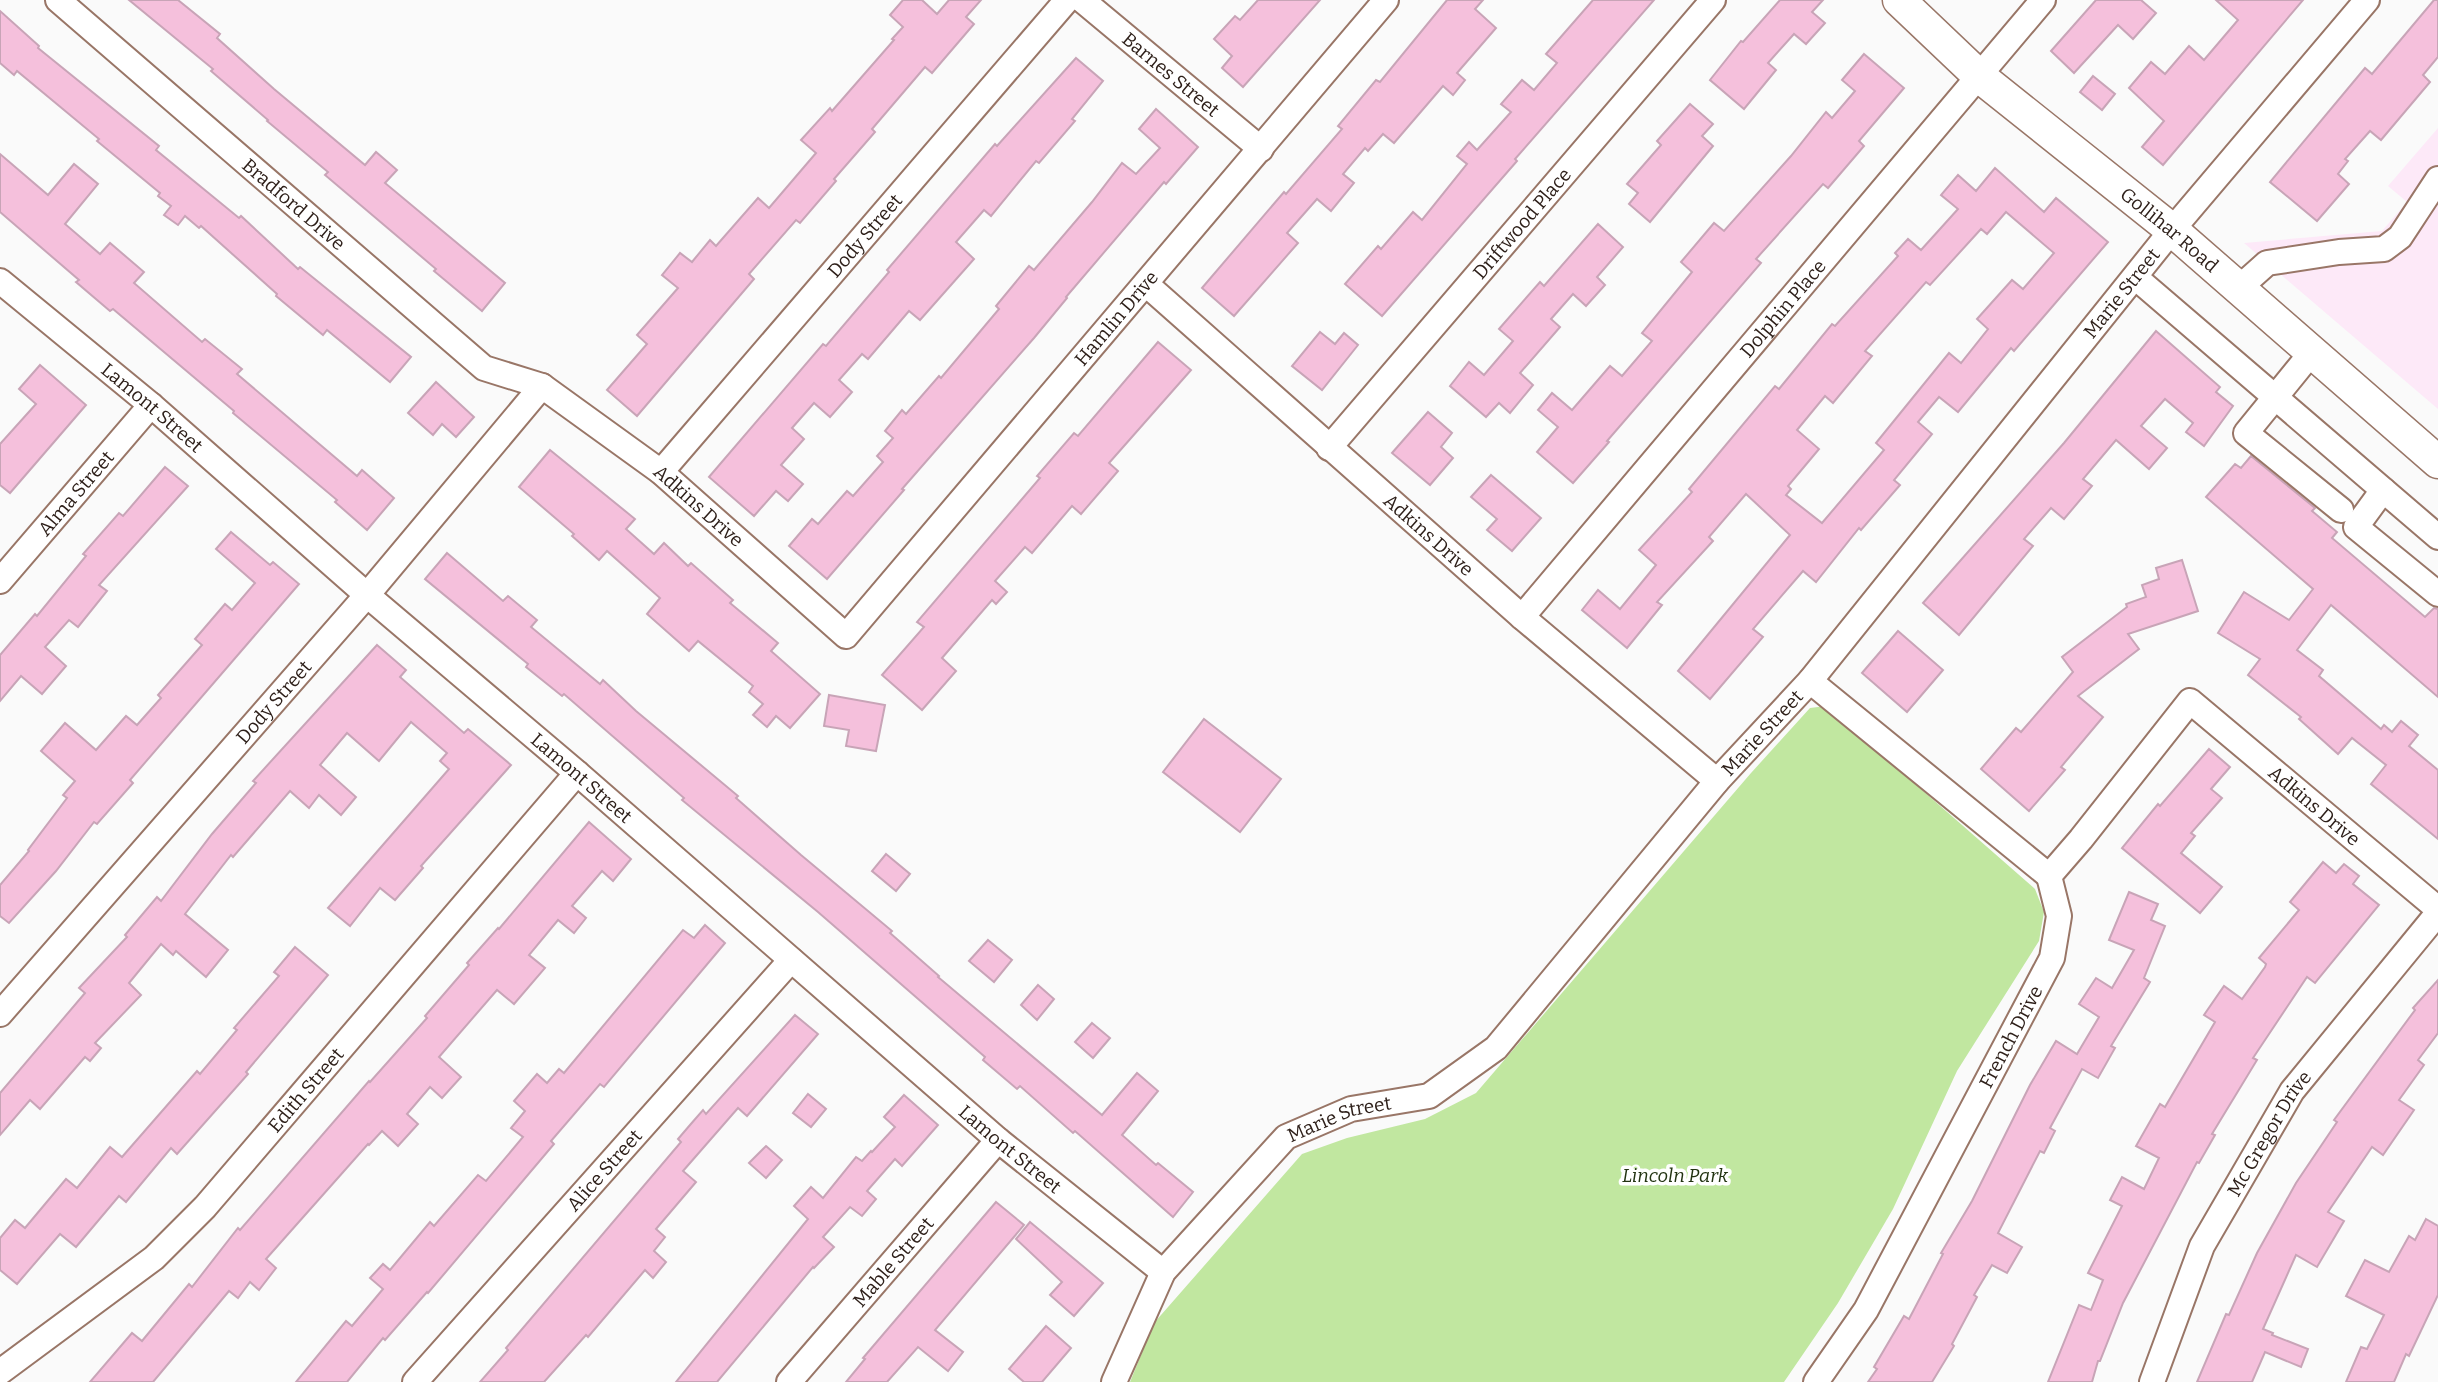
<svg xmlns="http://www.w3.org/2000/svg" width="2438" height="1382" font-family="Bitter,serif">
<rect width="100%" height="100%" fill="#fafafa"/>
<!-- commercial -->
<path fill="#fde9f8" d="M2438,128V409L2244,243L2382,231L2407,202L2388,186Z"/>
<!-- green -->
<path fill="#c1e7a0" d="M1826,706L2035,889L2044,912L2039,941L1957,1071L1893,1209L1838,1303L1784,1382H1130L1154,1323L1302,1154L1347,1138L1425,1119L1476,1093L1751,773L1810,708Z"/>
<!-- building -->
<g fill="#f5c0dc" stroke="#c8a4b7" stroke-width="2" fill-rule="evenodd">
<path d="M129,0H178L220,34L217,38L274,89L365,165L376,152L397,170L385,183L505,283L482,311L434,271L436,269L325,175L328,172L267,121L268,120L211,71L213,69Z"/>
<path d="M903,0H922L937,14L949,0H981L966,17L974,24L932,73L925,67L872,129L875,132L834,179L836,181L800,223L796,220L749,274L754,279L637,416L607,390L647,344L637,335L678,288L662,275L680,253L692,262L710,240L716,246L758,198L769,208L816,153L801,140L830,108L832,111L894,40L892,39L903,27L890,15Z"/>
<path d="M1258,0H1320L1243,87L1222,68L1232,56L1214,39L1235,16L1240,20Z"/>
<path d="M1447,0H1483L1475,9L1496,28L1457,73L1465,80L1453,95L1443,86L1394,143L1383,134L1368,151L1365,148L1343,174L1354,183L1331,211L1317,199L1287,233L1298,243L1234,316L1202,288L1284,192L1286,194L1342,129L1338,126L1376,80L1380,82Z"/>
<path d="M1593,0H1654L1515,159L1517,161L1382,316L1345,284L1378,246L1381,249L1413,212L1422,220L1467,164L1457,156L1469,142L1477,150L1511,112L1501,104L1522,80L1534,90L1557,63L1546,54Z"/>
<path d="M1780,0H1823L1812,12L1825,23L1806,44L1794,34L1768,63L1776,70L1744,109L1710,80L1741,41L1743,42Z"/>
<path d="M2096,0H2141L2156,13L2133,39L2118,25L2074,73L2051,51Z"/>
<path d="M2216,0H2303L2163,165L2142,147L2164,121L2129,88L2151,62L2165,74L2189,46L2204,60L2238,20Z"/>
<path d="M2434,0H2438V57L2423,75L2430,82L2381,140L2370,131L2345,159L2348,161L2338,174L2349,184L2317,221L2270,182L2365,68L2372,74Z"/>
<path d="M0,11L39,46L38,48L159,146L156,150L239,218L241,216L298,269L300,267L411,357L390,382L327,330L323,335L276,296L277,294L201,226L199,228L185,216L178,225L164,215L171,206L158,196L160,193L97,141L99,139L17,71L14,75L0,63Z"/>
<path d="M1864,54L1904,88L1859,141L1864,146L1828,188L1823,184L1756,259L1761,263L1607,441L1609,442L1573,483L1537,452L1558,427L1538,410L1552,393L1572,410L1610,366L1622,376L1652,341L1642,333L1692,272L1681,262L1714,223L1724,231L1791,156L1826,112L1832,118L1855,91L1842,80Z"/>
<path d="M1076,58L1103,81L1072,119L1075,121L1039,163L1036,161L991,216L984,210L956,242L974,259L920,320L909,311L868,359L862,354L839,380L852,392L830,417L814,403L792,428L804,439L781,465L803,484L788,501L776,491L754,516L709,477L823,344L826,346L889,272L887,270L995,144L997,146Z"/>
<path d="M2093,76L2115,94L2102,110L2080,92Z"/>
<path d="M1690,104L1713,124L1702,136L1713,146L1650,222L1629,204L1638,193L1627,184L1661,145L1657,141Z"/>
<path d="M1156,109L1198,147L1166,184L1164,182L1066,297L1067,298L1034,338L902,489L904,490L827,579L789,546L812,519L818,524L847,491L853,496L883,462L877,456L893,438L885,431L902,410L906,414L939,376L941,378L999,309L996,306L1029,266L1034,270L1092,202L1122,163L1136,174L1160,148L1139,129Z"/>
<path d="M0,154L48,195L74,164L98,184L65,224L100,254L110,243L144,272L134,283L202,342L205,339L242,369L237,374L357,476L362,470L394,498L367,530L335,502L337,500L233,413L234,411L113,309L110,311L76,282L79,280L0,212Z"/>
<path d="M1995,168L2044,212L2056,198L2108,242L2014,351L2011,348L1958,412L1939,397L1918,422L1932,434L1894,480L1900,485L1861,530L1859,528L1816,582L1803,571L1753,629L1763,637L1710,699L1678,671L1790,535L1746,494L1709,537L1713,541L1657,602L1662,605L1627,648L1582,610L1598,590L1620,609L1656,565L1639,550L1692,492L1689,489L1775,386L1779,389L1832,324L1835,326L1898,256L1895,253L1908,239L1921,250L1958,209L1941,195L1958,175L1976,191ZM2006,212L2054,253L2023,289L2012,280L1977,319L1988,329L1961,363L1949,353L1876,443L1884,450L1822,523L1786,495L1791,489L1788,486L1819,449L1797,430L1825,396L1833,403L1872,356L1865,351L1926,282L1930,285L1981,229L1987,234Z"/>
<path d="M1598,224L1623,247L1597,277L1605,285L1586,306L1573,294L1551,319L1560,327L1520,373L1533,385L1510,413L1499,403L1486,417L1450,386L1469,362L1484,375L1513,341L1499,329L1540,282L1544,286Z"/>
<path d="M2156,331L2220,387L2216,392L2233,406L2204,446L2186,432L2193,423L2165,399L2141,426L2167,448L2149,469L2116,440L2083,479L2092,486L2064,519L2051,508L2024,539L2033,546L1959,635L1923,603L2064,443Z"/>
<path d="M1320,332L1335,344L1344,333L1358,345L1322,390L1292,366Z"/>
<path d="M1158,342L1191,370L1109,463L1118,471L1081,514L1072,506L1032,553L1025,547L995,581L1007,592L996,604L992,600L942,658L956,671L922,710L882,675L924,627L917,622L1040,478L1037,476L1074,433L1078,436Z"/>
<path d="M40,365L86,405L10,493L0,485V444L36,404L19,389Z"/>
<path d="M436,382L474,417L456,437L442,424L433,435L408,413Z"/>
<path d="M1428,412L1452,433L1441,447L1453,458L1430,485L1392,453Z"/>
<path d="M550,450L635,519L626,529L654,554L664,543L688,566L691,563L717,586L733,600L730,603L778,643L771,651L820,694L790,728L776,716L767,727L753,715L763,704L749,692L753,686L698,641L689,651L647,614L660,598L607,551L599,560L572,536L574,534L519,487Z"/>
<path d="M2251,456L2315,508L2312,511L2337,532L2332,538L2425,617L2434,608L2438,609V697L2331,605L2297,650L2323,670L2319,676L2381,729L2384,725L2392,732L2401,721L2418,735L2409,746L2438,770V839L2371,784L2386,765L2352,738L2338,754L2299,719L2301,717L2248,675L2260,659L2218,633L2244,592L2289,620L2313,589L2206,497L2235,464L2241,468Z"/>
<path d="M165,467L188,486L99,585L107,591L78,627L69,620L45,647L66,666L42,694L21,676L0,701V655L35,614L37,616L86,556L83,554L119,513L123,516Z"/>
<path d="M1491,475L1541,518L1512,551L1487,530L1497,519L1471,497Z"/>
<path d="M231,532L270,565L273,562L299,584L130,780L133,783L97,824L94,822L56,871L9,923L0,916V885L29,851L28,850L67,798L63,795L75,781L41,751L65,723L96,750L126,716L137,725L161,698L158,695L202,645L195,639L225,604L232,610L255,583L216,549Z"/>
<path d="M447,553L503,601L508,596L537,620L531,627L600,684L603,680L636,711L738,796L736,798L801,855L892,931L890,933L939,976L938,977L1102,1115L1137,1073L1158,1091L1122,1135L1156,1165L1158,1163L1193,1192L1173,1217L1075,1131L1073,1133L1020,1086L1017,1089L983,1060L985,1057L818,912L682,800L684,798L564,694L562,696L526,667L528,664L425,579Z"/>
<path d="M2182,560L2198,611L2128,634L2139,649L2078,696L2103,717L2061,767L2065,770L2029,811L1981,769L2016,728L2021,732L2073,672L2062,657L2127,607L2126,604L2146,597L2142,585L2159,579L2156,568Z"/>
<path d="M1898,631L1943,670L1907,712L1862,673Z"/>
<path d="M377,645L406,670L400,677L464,733L468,729L511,765L421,866L423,868L395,900L380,888L350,926L328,908L449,769L440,761L447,753L411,722L379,761L347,733L320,765L356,797L341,815L319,795L309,808L290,791L233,857L231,855L185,914L228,950L206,977L176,951L173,955L161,944L129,983L141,995L95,1043L101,1048L90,1061L85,1057L40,1109L30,1100L0,1135V1093L85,993L79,988L127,937L125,935L157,897L161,901L212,834L256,783L253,781Z"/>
<path d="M829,695L885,705L876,751L846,746L849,730L824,726Z"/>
<path d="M1204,719L1281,779L1240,832L1163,772Z"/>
<path d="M2209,749L2230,767L2211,789L2222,798L2191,833L2195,836L2181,853L2222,887L2200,913L2122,848L2158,804L2160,806Z"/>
<path d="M589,822L631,859L613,881L602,871L572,906L586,918L574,933L558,920L529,955L545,968L514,1004L497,990L439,1057L461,1077L442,1098L430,1087L407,1114L418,1124L398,1146L382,1131L369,1145L368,1144L266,1259L276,1268L259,1290L250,1282L238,1298L229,1291L153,1382H90L132,1333L142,1341L189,1284L192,1287L238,1228L240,1230L369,1081L370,1082L427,1018L425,1016L469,965L467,963L498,928L499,929Z"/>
<path d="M886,854L910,874L896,891L872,871Z"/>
<path d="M2323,862L2336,873L2344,864L2359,876L2353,884L2379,905L2315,983L2307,977L2253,1058L2257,1060L2212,1134L2215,1135L2199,1163L2197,1162L2123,1303L2100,1361H2098L2092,1382H2048L2079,1305L2091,1310L2103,1280L2088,1273L2122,1206L2110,1200L2122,1177L2144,1189L2159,1158L2136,1146L2160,1104L2165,1107L2215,1022L2204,1015L2224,986L2242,999L2265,967L2266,964L2259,958L2299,910L2290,902Z"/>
<path d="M2129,892L2158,904L2151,920L2165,926L2144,978L2150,982L2111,1046L2115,1048L2098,1078L2082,1069L2050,1128L2055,1131L2044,1153L2040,1151L1998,1233L2022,1247L2007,1273L1992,1265L1974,1295L1977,1297L1952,1344L1954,1346L1932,1382H1868L1877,1369L1874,1367L1904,1316L1909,1319L1943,1254L1941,1253L1972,1201L2030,1085L2056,1041L2077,1054L2099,1017L2079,1004L2096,978L2112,988L2134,950L2109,940Z"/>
<path d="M705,925L725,943L604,1087L600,1084L551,1141L554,1144L428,1293L427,1292L385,1340L383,1338L347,1382H296L346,1321L352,1326L383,1289L370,1278L383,1264L390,1270L430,1222L434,1226L478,1175L486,1181L523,1137L511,1128L525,1111L514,1101L537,1074L547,1083L559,1069L564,1073L683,930L694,938Z"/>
<path d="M988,940L1012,960L994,982L969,961Z"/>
<path d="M295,947L328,975L246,1072L248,1074L177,1154L171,1148L126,1202L119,1196L76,1247L60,1234L17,1284L0,1270V1238L15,1220L25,1228L66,1179L77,1188L110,1147L122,1157L197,1071L200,1074L237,1030L234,1028L279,976L274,972Z"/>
<path d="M2438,980V1033L2418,1060L2424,1065L2399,1100L2414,1110L2383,1155L2372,1147L2328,1212L2344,1221L2317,1267L2296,1255L2263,1329L2273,1333L2272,1335L2308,1349L2301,1367L2265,1352L2252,1382H2197L2226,1314L2229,1315L2257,1253L2296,1183L2337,1122L2334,1120L2415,1010L2413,1008Z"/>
<path d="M1038,985L1054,999L1037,1020L1021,1005Z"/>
<path d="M795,1015L818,1034L747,1116L738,1108L683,1171L696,1182L656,1229L665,1237L654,1251L666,1262L653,1278L645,1270L588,1337L586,1335L544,1382H480L508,1350L506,1348L681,1142L678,1139L690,1125L703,1110L706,1114Z"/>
<path d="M1092,1023L1110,1038L1093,1058L1075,1042Z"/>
<path d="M808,1094L826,1109L811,1127L793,1113Z"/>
<path d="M904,1095L938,1125L902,1166L895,1159L867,1191L876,1199L862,1216L850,1207L823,1237L834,1247L814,1268L813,1267L717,1382H676L808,1219L794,1206L811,1187L823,1198L856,1157L862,1161L871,1151L872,1152L895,1127L884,1117Z"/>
<path d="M766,1146L782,1160L766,1178L749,1163Z"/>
<path d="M996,1202L1024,1225L935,1330L963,1352L948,1371L918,1347L887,1382H846L865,1359L863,1358Z"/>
<path d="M2426,1219L2438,1226V1295L2409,1356L2406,1354L2394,1382H2346L2361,1347L2367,1349L2384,1315L2346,1296L2365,1260L2389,1272L2409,1236L2415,1240Z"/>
<path d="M1030,1222L1103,1283L1074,1316L1050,1295L1062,1282L1016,1239Z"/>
<path d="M1046,1326L1071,1348L1042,1382H1024L1009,1369Z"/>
</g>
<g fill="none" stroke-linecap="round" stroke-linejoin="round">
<defs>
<g id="minor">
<path id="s1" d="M58,0L484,368L542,386L661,472L846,636L1386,0"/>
<path id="s2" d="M1082,0L1261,149"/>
<path d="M2135,277L2438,537"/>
<path id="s3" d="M0,281L151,405L367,595L577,773L998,1140L1163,1272"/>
<path id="s4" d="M1146,284L1522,617L1717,781"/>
<path d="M2239,288L2267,263L2339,252L2384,249L2400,237L2438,179"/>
<path d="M2312,352L2246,433L2341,510"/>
<path id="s5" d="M1329,448L1713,0"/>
<path id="s6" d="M661,472L1067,0"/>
<path d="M2383,490L2356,527L2438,594"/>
<path id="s7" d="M0,581L151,405"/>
<path id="s8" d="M1522,617L2043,0"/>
<path d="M1810,681L2049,876"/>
<path id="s9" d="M0,1014L367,595L542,386"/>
<path id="s10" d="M0,1372L154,1258L205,1207L577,773"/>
<path id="s11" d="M415,1382L791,960"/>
<path id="s12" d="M789,1382L998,1140"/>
<path id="s13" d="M1114,1382L1163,1272L1286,1137L1351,1109L1429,1096L1496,1048L1717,781L1810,681L2172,230L2367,0"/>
<path id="s14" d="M1816,1382L1866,1310L2052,958L2059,916L2049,876L2081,839L2190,701L2438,909"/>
<path id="s15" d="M2152,1382L2202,1246L2292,1091L2438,913"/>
</g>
<g id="major">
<path id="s16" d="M1899,0L1979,76L2172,230L2438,462"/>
</g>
</defs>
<!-- minor casing -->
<use href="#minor" stroke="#997667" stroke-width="28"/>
<!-- major casing -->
<use href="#major" stroke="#997667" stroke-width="35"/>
<!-- minor -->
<use href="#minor" stroke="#fff" stroke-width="24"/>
<!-- major -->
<use href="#major" stroke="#fff" stroke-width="32"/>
</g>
<g text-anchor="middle" stroke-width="7" stroke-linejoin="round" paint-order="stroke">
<!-- street labels -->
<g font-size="19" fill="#2e201a" stroke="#fff">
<text dy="7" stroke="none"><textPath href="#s2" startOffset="116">Barnes Street</textPath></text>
<text dy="7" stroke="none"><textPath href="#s1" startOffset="312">Bradford Drive</textPath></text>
<text dy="7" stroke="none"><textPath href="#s5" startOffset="296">Driftwood Place</textPath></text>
<text dy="7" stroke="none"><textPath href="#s16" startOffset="355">Gollihar Road</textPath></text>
<text dy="7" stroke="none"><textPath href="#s6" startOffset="312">Dody Street</textPath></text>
<text dy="7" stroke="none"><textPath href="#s13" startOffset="1516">Marie Street</textPath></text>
<text dy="7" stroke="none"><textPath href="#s8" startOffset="404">Dolphin Place</textPath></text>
<text dy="7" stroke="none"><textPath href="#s1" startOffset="1435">Hamlin Drive</textPath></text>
<text dy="7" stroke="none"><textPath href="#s3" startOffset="198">Lamont Street</textPath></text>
<text dy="7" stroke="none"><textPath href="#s7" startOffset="116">Alma Street</textPath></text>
<text dy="7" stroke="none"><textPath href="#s1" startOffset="821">Adkins Drive</textPath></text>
<text dy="7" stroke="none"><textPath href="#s4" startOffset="378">Adkins Drive</textPath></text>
<text dy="7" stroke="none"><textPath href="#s9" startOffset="415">Dody Street</textPath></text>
<text dy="7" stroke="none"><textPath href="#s13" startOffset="948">Marie Street</textPath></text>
<text dy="7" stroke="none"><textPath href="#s3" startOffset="765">Lamont Street</textPath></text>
<text dy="7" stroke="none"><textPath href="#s14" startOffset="957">Adkins Drive</textPath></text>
<text dy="7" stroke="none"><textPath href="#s14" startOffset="397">French Drive</textPath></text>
<text dy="7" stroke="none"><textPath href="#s10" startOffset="418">Edith Street</textPath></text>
<text dy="7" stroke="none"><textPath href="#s13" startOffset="360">Marie Street</textPath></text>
<text dy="7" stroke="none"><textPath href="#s15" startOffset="276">Mc Gregor Drive</textPath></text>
<text dy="7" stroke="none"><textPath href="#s3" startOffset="1332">Lamont Street</textPath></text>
<text dy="7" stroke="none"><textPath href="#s11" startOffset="284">Alice Street</textPath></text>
<text dy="7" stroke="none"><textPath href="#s12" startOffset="159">Mable Street</textPath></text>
</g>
<!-- park labels -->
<g font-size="19" font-style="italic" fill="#231" stroke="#fff">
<text x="1675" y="1182">Lincoln Park</text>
</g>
</g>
</svg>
